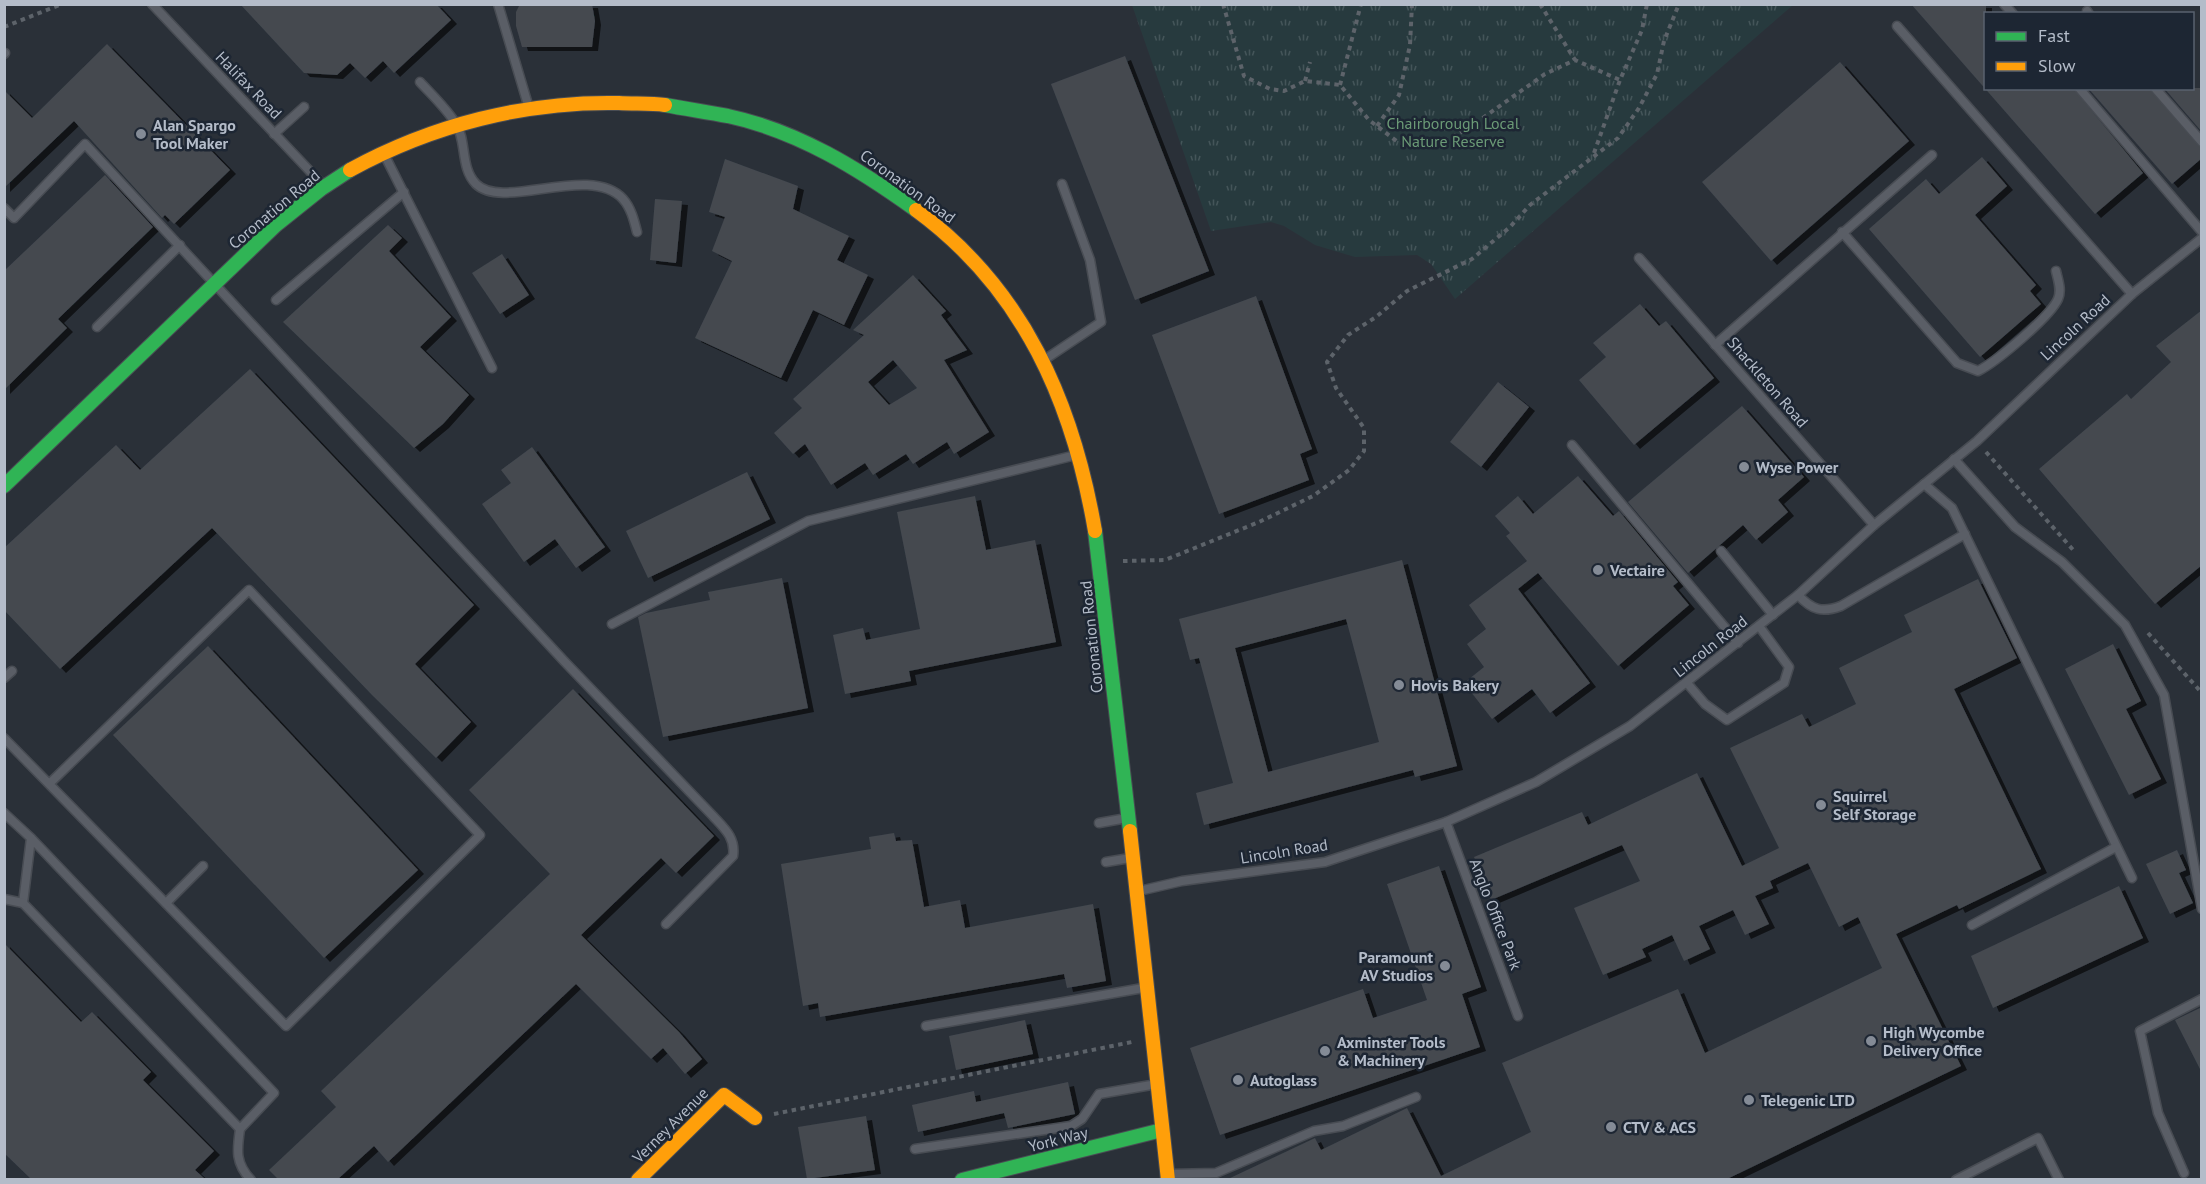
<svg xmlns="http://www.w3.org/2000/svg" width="2206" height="1184" font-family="'PT Sans',sans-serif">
<defs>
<pattern id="park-tufts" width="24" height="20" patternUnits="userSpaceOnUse" patternTransform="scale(1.5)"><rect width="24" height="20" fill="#273a3e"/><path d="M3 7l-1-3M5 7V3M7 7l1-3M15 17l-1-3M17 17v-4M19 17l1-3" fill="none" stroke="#445559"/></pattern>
<filter id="shadow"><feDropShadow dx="6" dy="4" stdDeviation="0" flood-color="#0009"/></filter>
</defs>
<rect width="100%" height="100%" fill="#2a3038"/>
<!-- park -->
<path fill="url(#park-tufts)" d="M1132,5V4L1793,5L1455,299L1431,264L1417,255L1355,257L1315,245L1284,226L1271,222L1211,231Z"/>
<!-- building -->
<g fill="#444950" fill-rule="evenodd" filter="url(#shadow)">
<path d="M240,4H436L451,20L394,73L383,61L365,78L350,63L337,75L304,73Z"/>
<path d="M520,4H592L595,21L592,47H522L516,26V12Z"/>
<path d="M1911,4H1986V88H2073L2143,173L2095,214Z"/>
<path d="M107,44L230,170L174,224L165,215L162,218L74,121L4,188V90L32,118Z"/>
<path d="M1125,56L1209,271L1135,300L1051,84Z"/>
<path d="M1840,62L1909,141L1771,261L1702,182Z"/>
<path d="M2088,88H2149L2202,148V158L2172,184Z"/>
<path d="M2164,88H2202V132Z"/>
<path d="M1982,157L2007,186L1975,215L2036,285L2030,291L2041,304L1980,357L1869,229L1926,179L1939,194Z"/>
<path d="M725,159L798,186L793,209L849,236L837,260L868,275L844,325L813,310L781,378L695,338L732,261L712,251L725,217L709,212Z"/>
<path d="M105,175L153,227L58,319L67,328L4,390V271Z"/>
<path d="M655,199L682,201L676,263L650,260Z"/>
<path d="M388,225L402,238L389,251L451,317L420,347L469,395L443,424L414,448L283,322Z"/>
<path d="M502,254L529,295L500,314L472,273Z"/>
<path d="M913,275L946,311L941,315L967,350L944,360L989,432L954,454L947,442L913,464L906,454L873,475L865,463L831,485L805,444L793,454L774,433L802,408L793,399L864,335L853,330ZM893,360L917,388L889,405L868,382Z"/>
<path d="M1256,296L1312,449L1300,454L1309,480L1219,514L1152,335Z"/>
<path d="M1640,304L1659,326L1666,321L1714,378L1634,445L1579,380L1606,357L1593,343Z"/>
<path d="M2202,310V565L2155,604L2039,469L2127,394L2131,399L2171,362L2156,346Z"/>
<path d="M250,369L474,605L415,664L471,722L436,758L372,695L212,528L60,669L4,610V548L116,445L140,470Z"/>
<path d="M1498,382L1529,407L1481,467L1450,442Z"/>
<path d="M1742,406L1804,477L1778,500L1788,512L1756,540L1743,525L1688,573L1628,502Z"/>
<path d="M532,447L605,547L576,568L555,539L524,562L482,504L511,483L501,470Z"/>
<path d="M747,472L770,519L648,578L626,531Z"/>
<path d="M1578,476L1613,516L1619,511L1678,582L1673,586L1689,605L1618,666L1538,573L1518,589L1590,683L1550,713L1532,689L1492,719L1464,683L1484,667L1467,644L1486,629L1469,605L1527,561L1506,536L1510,533L1495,516L1518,496L1533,514Z"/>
<path d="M975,496L986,550L1035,540L1056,642L909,671L911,681L845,694L833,635L863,628L866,640L920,629L897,512Z"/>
<path d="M1402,560L1457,766L1415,777L1413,770L1204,825L1196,793L1233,783L1199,658L1190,660L1179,619ZM1346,619L1379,742L1268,772L1235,648Z"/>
<path d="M782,578L808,708L663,737L638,617L646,613L710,600L708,592Z"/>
<path d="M1978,579L2017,658L1954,689L2041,869L1959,909L1957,905L1896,934L1961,1066L1727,1179H1228L1315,1138L1321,1150L1407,1108L1441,1176L1531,1132L1502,1063L1678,989L1705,1053L1882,968L1858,917L1839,927L1808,863L1770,881L1773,888L1755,896L1769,924L1745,935L1733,910L1699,926L1710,949L1684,961L1672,935L1642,949L1646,957L1603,975L1574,908L1640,881L1622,845L1491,900L1474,857L1582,812L1588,825L1697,773L1742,866L1779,848L1730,748L1802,714L1809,727L1856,704L1839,668L1912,632L1904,615Z"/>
<path d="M2113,644L2141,701L2126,709L2161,779L2129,795L2065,669Z"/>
<path d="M208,646L418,870L324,958L113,735Z"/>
<path d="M573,689L714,836L676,873L661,858L581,935L679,1032L702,1059L685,1074L663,1048L651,1059L576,984L388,1162L374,1146L338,1179H278L269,1170L336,1107L321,1091L550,874L469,790Z"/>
<path d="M894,833L896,841L912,840L924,907L960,900L965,928L1093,904L1106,981L1067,988L1064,974L820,1017L818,1003L803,1006L781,864L871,849L869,837Z"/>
<path d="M2177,850L2186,870L2179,873L2193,903L2170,914L2146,864Z"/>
<path d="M1439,866L1481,987L1462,994L1480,1047L1220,1135L1190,1048L1363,989L1373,1018L1427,1000L1387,884Z"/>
<path d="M2119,886L2143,938L1993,1008L1971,956Z"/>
<path d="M4,943L81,1022L92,1012L151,1072L143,1080L214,1151L195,1170L205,1179H31L4,1153Z"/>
<path d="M2202,1007V1073L2175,1020Z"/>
<path d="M1025,1020L1033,1054L956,1070L949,1036Z"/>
<path d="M1068,1082L1075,1114L1008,1128L1004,1113L918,1132L912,1105L974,1091L976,1102Z"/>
<path d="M866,1116L875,1170L807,1179L798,1127Z"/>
</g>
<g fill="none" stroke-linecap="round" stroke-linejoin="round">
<defs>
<g id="lane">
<path d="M152,4L322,184"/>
<path d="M498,4L529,108"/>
<path d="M2004,4L2013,14"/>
<path d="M2087,11L2089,14"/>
<path d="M1897,26L2132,294"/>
<path d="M4,54L5,53"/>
<path d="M420,82C432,95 447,109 456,124C467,141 460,168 476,184C503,211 590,163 623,199C631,208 634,220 637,232"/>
<path d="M2079,88L2202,232"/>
<path d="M2155,88L2202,142"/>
<path d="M274,134L304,107"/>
<path d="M385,156L492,368"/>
<path d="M4,208L14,218L85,144L564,661L713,816C724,828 736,838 733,856L666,924"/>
<path d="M1842,232L1957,363L1978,371C1996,362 2050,317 2058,299C2062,290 2058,280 2056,271"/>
<path d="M1639,258L1874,525"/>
<path d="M276,300L404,192"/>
<path d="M97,327L180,245"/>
<path d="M1715,345L1932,155"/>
<path d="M1044,360L1101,322L1090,260L1062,184"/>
<path d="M1572,445L1738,643"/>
<path d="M1954,459L2015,527L2062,562L2125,625L2164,695L2202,909"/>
<path d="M1924,484L1952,508L2132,878"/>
<path d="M1721,551L1773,615"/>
<path d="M1798,595C1812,610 1822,613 1841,606L1965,534"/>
<path d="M612,624L808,521L1076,455"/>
<path d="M4,678L12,671"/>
<path d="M1687,683L1705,704L1727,720L1784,683L1789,667L1759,626"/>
<path d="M4,738L286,1026L480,835L249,590L49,784"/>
<path d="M4,813L31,838L274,1093L240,1129L23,903L31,838"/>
<path d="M1446,822L1518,1016"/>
<path d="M1099,823L1127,818"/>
<path d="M1106,862L1130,858"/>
<path d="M1139,891L1182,881L1325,862L1446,822L1536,782L1630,726L1798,595L1874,525L1977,441L2132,294L2202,238"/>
<path d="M4,899L23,903"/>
<path d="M166,903L203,866"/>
<path d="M1972,925L2116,847"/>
<path d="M926,1026L1143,988"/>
<path d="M240,1129C237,1150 235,1163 251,1180"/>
<path d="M915,1149L1071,1126L1082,1119L1099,1094L1157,1084"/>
<path d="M2184,1173L2158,1113L2140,1031L2202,999"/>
<path d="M1170,1174L1216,1173L1314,1131L1343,1126L1416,1097"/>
<path d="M1956,1180L2038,1138L2059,1180"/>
</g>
<g id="fast">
<path d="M665,105C686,109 707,112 728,116C798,131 859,169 916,210"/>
<path d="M4,486L276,225L321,189L350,170"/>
<path d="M1095,531L1130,831"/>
<path d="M962,1180L1162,1130"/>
</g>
<g id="slow">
<path d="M350,170C432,125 526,101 619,103C634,104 650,103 665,105"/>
<path d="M916,210C1024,289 1073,403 1095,531"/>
<path d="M1130,831L1168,1180"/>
<path d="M638,1180L724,1095L755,1118"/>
</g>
</defs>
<!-- lane casing -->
<use href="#lane" stroke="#484c53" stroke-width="11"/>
<!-- fast casing -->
<use href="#fast" stroke="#484c53" stroke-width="16"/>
<!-- slow casing -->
<use href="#slow" stroke="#484c53" stroke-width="16"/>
<!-- path -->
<g stroke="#5d636a" stroke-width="4" stroke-dasharray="4.5 4.5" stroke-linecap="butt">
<path d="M1223,4L1244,76L1270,89L1284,91L1305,81L1340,85L1369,120L1399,143L1440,144L1470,127L1545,74L1575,60L1620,80"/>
<path d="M1540,4L1575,60"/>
<path d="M4,27L62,4"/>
<path d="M1305,81L1310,62"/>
<path d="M1340,85L1361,4"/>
<path d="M1377,126L1399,95L1410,45L1412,4"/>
<path d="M1594,153L1620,80L1642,30L1647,4"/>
<path d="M1986,452L2075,552"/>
<path d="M1123,561L1165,560L1259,522L1313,496L1349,470L1364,451V428L1336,388L1327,362L1348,335L1376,317L1407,291L1472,259L1510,227L1530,205L1618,138L1639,108L1657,74L1664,41L1679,4"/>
<path d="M2148,633L2202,693"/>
<path d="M774,1114L1132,1042"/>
</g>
<!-- lane -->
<use href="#lane" stroke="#5a5e66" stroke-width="8"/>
<!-- fast -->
<use href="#fast" stroke="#30b455" stroke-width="14"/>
<!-- slow -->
<use href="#slow" stroke="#ff9f0a" stroke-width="14"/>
</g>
<!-- markers -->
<g fill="#848b96" stroke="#1d2633" stroke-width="2">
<circle cx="141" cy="134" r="6"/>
<circle cx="1744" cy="467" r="6"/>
<circle cx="1598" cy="570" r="6"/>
<circle cx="1399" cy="685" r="6"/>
<circle cx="1821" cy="805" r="6"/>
<circle cx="1445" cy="966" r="6"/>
<circle cx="1871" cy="1041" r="6"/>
<circle cx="1325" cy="1051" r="6"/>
<circle cx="1238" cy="1080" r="6"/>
<circle cx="1749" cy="1100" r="6"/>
<circle cx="1611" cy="1127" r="6"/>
</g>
<g text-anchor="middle" stroke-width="5" stroke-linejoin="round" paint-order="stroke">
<!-- street labels -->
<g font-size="16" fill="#b4bcc9" stroke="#1d2633">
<text transform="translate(249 85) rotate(46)" y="6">Halifax Road</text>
<text transform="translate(908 186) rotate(36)" y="6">Coronation Road</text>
<text transform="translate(274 209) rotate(-40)" y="6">Coronation Road</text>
<text transform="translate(2075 327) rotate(-43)" y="6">Lincoln Road</text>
<text transform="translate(1768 382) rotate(49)" y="6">Shackleton Road</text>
<text transform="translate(1091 637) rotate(-96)" y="6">Coronation Road</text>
<text transform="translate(1710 646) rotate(-38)" y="6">Lincoln Road</text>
<text transform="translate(1284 851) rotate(-9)" y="6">Lincoln Road</text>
<text transform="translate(1496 914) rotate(69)" y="6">Anglo Office Park</text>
<text transform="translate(670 1125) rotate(-45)" y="6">Verney Avenue</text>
<text transform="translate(1058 1139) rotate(-14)" y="6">York Way</text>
</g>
<!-- park labels -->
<g font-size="16" fill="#6b9a76" stroke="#1d2633">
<text x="1453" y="129">Chairborough Local<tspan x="1453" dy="18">Nature Reserve</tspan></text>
</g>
<!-- poi labels -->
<g font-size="16" font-weight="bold" fill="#b4bcc9" stroke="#1d2633" text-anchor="start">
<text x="153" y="131">Alan Spargo<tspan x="153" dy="18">Tool Maker</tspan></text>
<text x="1756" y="473">Wyse Power</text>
<text x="1610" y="576">Vectaire</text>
<text x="1411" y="691">Hovis Bakery</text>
<text x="1833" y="802">Squirrel<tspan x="1833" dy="18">Self Storage</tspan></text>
<text x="1433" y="963" text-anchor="end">Paramount<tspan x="1433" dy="18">AV Studios</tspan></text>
<text x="1883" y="1038">High Wycombe<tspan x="1883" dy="18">Delivery Office</tspan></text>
<text x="1337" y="1048">Axminster Tools<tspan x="1337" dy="18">&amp; Machinery</tspan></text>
<text x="1250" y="1086">Autoglass</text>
<text x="1761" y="1106">Telegenic LTD</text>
<text x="1623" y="1133">CTV &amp; ACS</text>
</g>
</g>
<!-- border -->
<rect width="2206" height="1184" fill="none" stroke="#b4bcc9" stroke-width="12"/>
<!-- legend -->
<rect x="1984" y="12" width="210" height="78" fill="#1d2633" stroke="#59626f" stroke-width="1.5"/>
<rect x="1996" y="32" width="30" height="9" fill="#30b455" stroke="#59626f" stroke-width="1.5"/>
<text x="2038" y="42" font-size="18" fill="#b4bcc9">Fast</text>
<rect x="1996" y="62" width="30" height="9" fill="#ff9f0a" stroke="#59626f" stroke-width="1.5"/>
<text x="2038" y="72" font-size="18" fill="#b4bcc9">Slow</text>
</svg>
